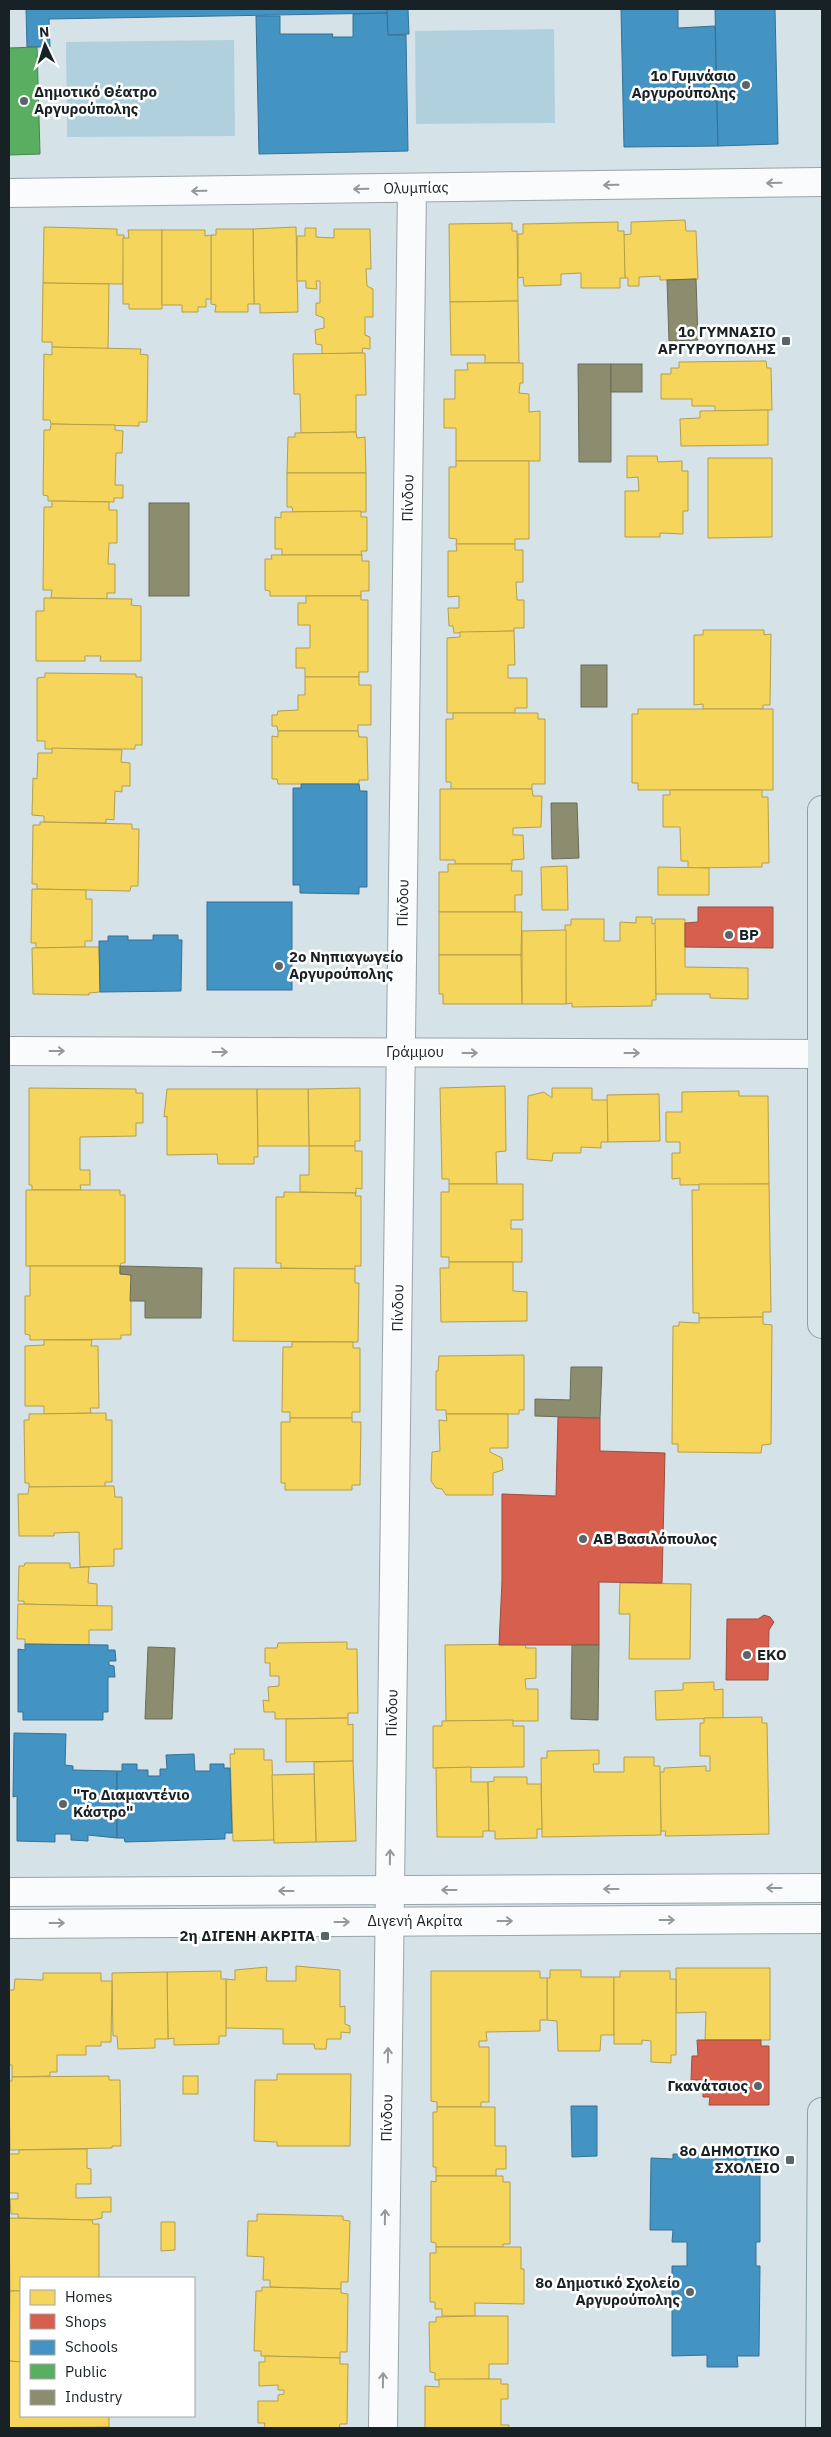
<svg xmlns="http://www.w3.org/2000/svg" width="831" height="2437" font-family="'IBM Plex Sans',sans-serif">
<rect width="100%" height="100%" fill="#d5e2e8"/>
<!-- green -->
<g fill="#b1d0de">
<path d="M554,29L555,123L416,124L415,31Z"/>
<path d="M234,40L235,136L67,137L66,42Z"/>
</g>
<!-- homes -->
<g fill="#f6d55c" stroke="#b39f4c">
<path d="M685,220L686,231H696L698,279L660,280V276L639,277V286H628V278H625L623,235L631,234V222Z"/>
<path d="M618,222V231H624L625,278H620V288H581V273L561,274V285L524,286L523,277L518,278V234H523V224Z"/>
<path d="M512,223V231H517L518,301L450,302L449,224Z"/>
<path d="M44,227L117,229V235H124L123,284L43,283Z"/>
<path d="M296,227L298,312L260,313V304H254L253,229Z"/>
<path d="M305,228H316V237L334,238V229H370L371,269H366L367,286L373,289V317H365V335L370,337V349L363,348L362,353L322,354V345L316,344L315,330L324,328V318L316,315V303H320V281H316L317,289L306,288V281H297V236H305Z"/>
<path d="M216,229H253L254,304H248V312H215L216,305L211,304V235H216Z"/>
<path d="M128,230H162V309H129V304H123V238H129Z"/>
<path d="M162,230H205V236L211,235V299H206V307H198V312H182V305H162Z"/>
<path d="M43,283L109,284L108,349L52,347V342H42Z"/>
<path d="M518,301L519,363H485V355H451L450,302Z"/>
<path d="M52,347L141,349L140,354L148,355L147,422H139V426L51,424L50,420H43L44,354L52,355Z"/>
<path d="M362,353H365L366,395H356V432L301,433L300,394H294L293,354Z"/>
<path d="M766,361L767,368H771L772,410L715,411V406H692V399H661V374H671V368H679V362Z"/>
<path d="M467,363H523V383H520L519,393L529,394V412L540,411V461H456V428H444V399H455V370H468Z"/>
<path d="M768,410V445L681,446L680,419L700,418V411Z"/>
<path d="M51,424L115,425V430L123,431L122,453H116L115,485H123V498H114V502L52,501H48V496L43,495L44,430H50Z"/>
<path d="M356,432L357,438L365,437L366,473H287L288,437H295V433Z"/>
<path d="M627,456H657L658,462L682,461V471H688V511H683V534L660,533V537H625V491H639L638,477L627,478Z"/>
<path d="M708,458H772V537L708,538Z"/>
<path d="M456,461H529V539H515V544H456L457,539L449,538V467H456Z"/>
<path d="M287,473H366V512H293L292,507H287Z"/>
<path d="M52,501L109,502V510H117V543H109L108,564H115V593H107V599L51,598L52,590H43L44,507H52Z"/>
<path d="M361,511V517H367V551H361L362,555H282V549H275V517L281,518V512Z"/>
<path d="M456,544H515V550H523V582H516L517,600H524V628H514V631L454,633L453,626H449L448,608H459V596L448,597V551H457Z"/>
<path d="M271,555H362V561H369V591H361V596H270V591L265,590V559H272Z"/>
<path d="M306,596H361V600H368V672H359V677H305V668H296V648H310V625H298V603H306Z"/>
<path d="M44,598L132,599L131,605L141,606V661H100L101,656H85V661H36V611H44Z"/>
<path d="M703,630H764V635L771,634L770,705H763V709H703V704L694,705V635H703Z"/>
<path d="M514,631L515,665H508V678H527V708H515V713H447V638L460,637V632Z"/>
<path d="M45,673L136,674V677H142V745H135V749H45V741H37V678L45,677Z"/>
<path d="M305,677H359V685H371V725H358V731H278L277,726H272V715H277L278,711L298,710V695H305Z"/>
<path d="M638,709H773V790H638V783H632V714H638Z"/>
<path d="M453,713H538V719H545V784H532V789H451V782H446V719H453Z"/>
<path d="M278,731H358L359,737H367L368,780H359V784H278L277,779H272V736L278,737Z"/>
<path d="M52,748L122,750L121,762L130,763V786H122V792L115,791L114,820L106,819V823L44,822V816L32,815L33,778L37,779L38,753H52Z"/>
<path d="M440,789H532L533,796H542L541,827L513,828V835H523L524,859L512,860V864H455V860H440Z"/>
<path d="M670,790H762V797H768L769,863H762V867L688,868V861H681L680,827H663V795H670Z"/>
<path d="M40,822L132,824V829H139L138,886H131L130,891L37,889V884H32L33,825H40Z"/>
<path d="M448,864H512L511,871H522V895H515V912H439V872H448Z"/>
<path d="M567,866L568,910H542L541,867Z"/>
<path d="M658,867L709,868V895H658Z"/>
<path d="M32,889L86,890V899H92V941H85V947L36,948V943H31Z"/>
<path d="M439,912H522L521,955H439Z"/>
<path d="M636,917H652V924L656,923V1000H652V1006L572,1007V1003L566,1004L565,925H571V919H604V941H620V922L636,923Z"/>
<path d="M655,919H685V967L748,968V999L710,998V994H656Z"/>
<path d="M566,930V1004H522V931Z"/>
<path d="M85,947H99L100,992L89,993V995L33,994L32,948Z"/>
<path d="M439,955H521L522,1004H443V994H439Z"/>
<path d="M505,1086L506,1151L496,1152L497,1184H449V1179H442L440,1088Z"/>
<path d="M29,1088L136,1089V1093H143V1123H136V1136L80,1137V1170H90V1185H80L81,1190H32V1185H29Z"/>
<path d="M360,1088V1141H355V1146H309L308,1089Z"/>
<path d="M552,1088H592V1100H608V1142H601V1148L581,1147V1153H553L552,1161L527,1159L528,1096L544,1092L552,1098Z"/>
<path d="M167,1089H257L258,1157H254V1164H218L217,1154L167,1155V1116L164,1117Z"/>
<path d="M257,1089H308L309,1146H258Z"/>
<path d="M739,1091V1096H768L769,1184L680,1185V1178L672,1179V1153H680V1142H666V1112H682V1092Z"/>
<path d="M659,1094L660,1141L608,1142L607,1095Z"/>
<path d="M309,1146H355V1151H362V1189L356,1188V1193L300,1192V1175H309Z"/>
<path d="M449,1184H523V1220H511V1229H522V1262H449V1257H441V1192H449Z"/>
<path d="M699,1184H769L771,1312H763V1317L699,1318V1313H693L692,1190H699Z"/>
<path d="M26,1190H120V1195H125V1263H121L120,1266H26Z"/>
<path d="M284,1192L356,1193L355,1196H361V1266H355V1269L281,1268V1263H276V1197H284Z"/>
<path d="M449,1262H513V1291L527,1292V1321L441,1322L440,1268H449Z"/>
<path d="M30,1266H120V1274L131,1275V1335H121V1339L30,1340V1335L25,1334V1296H30Z"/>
<path d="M234,1268L355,1269V1283H359L358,1342L233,1341Z"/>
<path d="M763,1317V1324L772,1325L771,1444L762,1445L761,1453L678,1452V1444H672L673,1326H679V1322L699,1323V1318Z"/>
<path d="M44,1340H92L91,1346H98L99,1408H90L91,1413L44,1414V1406H25V1346L44,1345Z"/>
<path d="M292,1342H353V1348H360V1412H352V1418H290V1412H282L283,1347H292Z"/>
<path d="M524,1355V1410H519V1414H446V1410H436V1371H438L439,1356Z"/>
<path d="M106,1413V1420H112V1482H105V1487H29V1483H25L24,1420H29V1414Z"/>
<path d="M446,1414H508V1448H490V1452L502,1458L503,1470L493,1473V1495H446L442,1489L436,1488L431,1481L432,1452L440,1451L439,1420L447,1421Z"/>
<path d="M290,1418H352V1422H361L360,1485H352V1490H285V1483H281V1422H290Z"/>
<path d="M114,1486L115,1497H122V1549H114V1566L80,1567L79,1532L54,1533V1536H19L18,1494H28L29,1487Z"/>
<path d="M25,1563H70V1568L89,1567L88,1583L97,1584V1606L24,1604V1601H18L19,1566H24Z"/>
<path d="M620,1583L691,1584L690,1659H629L630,1614H619Z"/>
<path d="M18,1604L112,1606V1630H89V1645L25,1644V1639H17Z"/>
<path d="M347,1642V1649H357L358,1713H348V1718L275,1719V1712H264L263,1700L269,1701L268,1687L279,1686V1676H270V1663H265V1648H277L278,1643Z"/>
<path d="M525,1644L526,1648H536V1678L525,1679L526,1689H538V1721H446L445,1645Z"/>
<path d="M714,1682V1690L723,1689V1718L656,1720L655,1691L683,1690V1683Z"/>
<path d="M762,1717V1723H767L769,1834L665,1836L666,1831H661L660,1772H664V1768L706,1766V1771H710V1756H700V1723H704V1718Z"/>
<path d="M348,1718V1725L353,1724V1761L286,1762V1719Z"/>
<path d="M513,1720V1726H524V1767L433,1768V1726H442V1721Z"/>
<path d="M234,1749H264V1760H272L274,1840L233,1841L230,1754H235Z"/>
<path d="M599,1750V1764H593L594,1772H624V1757H654V1766H660L661,1835L542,1837L541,1758H547V1751Z"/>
<path d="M353,1761L356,1841L316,1842L314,1762Z"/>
<path d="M471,1767V1782H488L489,1831H483V1837H437L436,1768Z"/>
<path d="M314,1774L316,1842L274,1843L272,1775Z"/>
<path d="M494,1777H527V1784H541L542,1829H537V1838L495,1839V1831H489L488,1782L494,1781Z"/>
<path d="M296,1966L340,1970V2007L345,2006V2024L350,2026V2033L341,2032V2039H327L326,2049H315L314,2044H283V2029L226,2028V1979L235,1980V1970L267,1967L266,1981H296Z"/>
<path d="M676,1968H770V2040H705L706,2012L676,2013Z"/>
<path d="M550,1970H581V1977H614V2035H601L600,2051H558L557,2021L547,2020V1978H550Z"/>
<path d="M221,1971V1979H226V2036H219V2044L174,2045V2038L168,2039L167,1972Z"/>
<path d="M431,1971H540V1978H547V2020H540V2031L486,2032L487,2041H479V2047H489V2102H481V2107H437V2102L431,2101Z"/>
<path d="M620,1971H670V1979H676V2055H671V2063L651,2062V2041L642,2040V2044H614V1977H620Z"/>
<path d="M167,1972L168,2039H155V2048L118,2049L117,2036H113L112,1973Z"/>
<path d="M43,1973H101V1981H112L111,2042H101V2046H86V2055H57V2072H50V2076L12,2077V2065H9V1990H14L15,1979L43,1980Z"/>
<path d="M277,2074H351L350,2146H277V2142L254,2141L255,2080H277Z"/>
<path d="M109,2076V2080H120L121,2146H112V2148L10,2150L9,2081H12V2077Z"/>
<rect x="183" y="2076" width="15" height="18"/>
<path d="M437,2107H495V2146H506V2169H496V2176H436V2167H433V2112H437Z"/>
<path d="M87,2149V2168L91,2169V2184H76V2198L111,2197V2212H102V2218L92,2220L18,2218V2214H11L10,2199H18V2193H9V2154H19V2150Z"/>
<path d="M436,2176H503V2182H510V2244H503V2247H436V2243L431,2242V2181L436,2182Z"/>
<path d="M257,2214L343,2216V2220L350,2221L348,2282H341V2289L270,2287V2280H263L264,2257L247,2256L248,2221H257Z"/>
<path d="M9,2218L92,2220L93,2224H99V2278H21V2291H10Z"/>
<path d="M161,2222H175V2250L161,2251Z"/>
<path d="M436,2247H521V2269H524V2304L475,2303V2316H442V2309H435V2302H430V2253H436Z"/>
<path d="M262,2287L341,2289V2293L348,2294L347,2352H340V2358L261,2356V2351H254L256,2291H262Z"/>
<path d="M10,2291H21V2362L9,2361Z"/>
<path d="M475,2316H508V2364H489V2379L435,2380V2373L430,2372L429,2322H436V2317Z"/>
<path d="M265,2356L340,2358V2364H348L347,2424H340L339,2428H264L265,2423H258V2401H278V2395L284,2394V2390H278V2385L259,2386V2362H265Z"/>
<path d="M9,2361L21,2362V2416H109V2427L9,2428Z"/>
<path d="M439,2379H501V2384H508V2399H501V2425H509V2428H425V2386L439,2387Z"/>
</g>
<!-- shops -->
<g fill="#d6604d" stroke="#9d4d41">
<path d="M698,907H773V948L685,947V923L698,922Z"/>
<path d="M558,1417L600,1418V1451L665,1453L662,1583L599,1582V1645H499L502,1581V1494L556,1496Z"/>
<path d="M764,1615L770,1617L774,1622L769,1630L768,1680H726L727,1619H758Z"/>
<path d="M697,2040H761V2046H769V2105H709L710,2097H703V2080H691L692,2056H698Z"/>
</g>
<!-- schools -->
<g fill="#4393c3" stroke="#367194">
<path d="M26,9H387V13L49,19L50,47H27Z"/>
<path d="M387,9H408L409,34L388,35Z"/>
<path d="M621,9H678V28L715,26L718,146L624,147Z"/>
<path d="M715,9H775L778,144L718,146Z"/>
<path d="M387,13L388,35H406L408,151L259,154L256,16H280V34H333L332,37H353V14Z"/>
<path d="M301,784H359L360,791H367V887H359V894L300,893V885H293V788H301Z"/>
<rect x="207" y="902" width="85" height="88"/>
<path d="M153,935H178V940H182L181,991L100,992L99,941H108V936H128V940H153Z"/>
<path d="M25,1644L108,1645V1650H115L116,1661H109V1665L114,1666L115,1677H108V1712H103V1720H23V1712H18V1649L25,1650Z"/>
<path d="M14,1733L66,1734L65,1765L73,1766V1770L117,1771V1838L88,1835V1841L71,1840V1834H55V1842L17,1841V1796L13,1797Z"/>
<path d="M194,1754L195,1771H210V1764H224V1768H230L232,1833H225V1839L125,1842L124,1838H117V1771H122V1764H137V1770H148V1776H160V1769H167L166,1755Z"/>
<path d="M571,2106H597V2156L572,2157Z"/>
<path d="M673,2154L760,2155V2242H756V2266H760L759,2356H737L738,2367H707V2355L672,2356V2266H687V2242H672L673,2230H650L651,2158L673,2159Z"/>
</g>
<!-- public -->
<path fill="#5aae61" stroke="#46844f" d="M37,47L40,154L9,155V48Z"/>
<!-- industry -->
<g fill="#8c8c6e" stroke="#696c58">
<path d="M696,279L698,340L669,341L667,280Z"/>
<path d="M578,364H611V462H579Z"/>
<rect x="611" y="364" width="31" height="28"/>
<rect x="149" y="503" width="40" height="93"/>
<rect x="581" y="665" width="26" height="42"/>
<path d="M551,803H577L579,858L552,859Z"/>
<path d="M120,1266L202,1268L201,1318H145V1301H130L131,1275L120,1274Z"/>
<path d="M571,1367H602L600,1418L535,1416V1399L570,1400Z"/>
<path d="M572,1645H599L598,1720L571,1719Z"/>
<path d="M148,1647L175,1648L172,1719H145Z"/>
</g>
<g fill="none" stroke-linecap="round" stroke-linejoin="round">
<defs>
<g id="minor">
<path d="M9,193L822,182"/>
<path d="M9,1051L821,1054"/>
<path d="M383,2428L412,188"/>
</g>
<g id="tertiary">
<path d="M9,1892L822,1888"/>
<path d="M9,1924L822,1919"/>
</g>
<g id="primary">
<path d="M822,810V1324"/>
<path d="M820,2428L822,2112"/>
</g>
</defs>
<!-- minor casing -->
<use href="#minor" stroke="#9aa4a9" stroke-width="30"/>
<!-- tertiary casing -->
<use href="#tertiary" stroke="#9aa4a9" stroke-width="30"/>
<!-- primary casing -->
<use href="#primary" stroke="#87a1aa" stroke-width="30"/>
<!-- minor -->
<use href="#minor" stroke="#f9fbfc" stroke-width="28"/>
<!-- tertiary -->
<use href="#tertiary" stroke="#f9fbfc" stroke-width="28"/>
<!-- primary -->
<use href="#primary" stroke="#d8e5ea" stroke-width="28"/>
</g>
<!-- one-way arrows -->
<defs><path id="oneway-shaft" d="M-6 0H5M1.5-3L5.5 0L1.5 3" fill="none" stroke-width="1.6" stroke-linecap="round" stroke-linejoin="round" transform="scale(1.25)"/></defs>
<g stroke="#94999b">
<use href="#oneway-shaft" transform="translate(774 183) rotate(179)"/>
<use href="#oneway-shaft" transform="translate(611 185) rotate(179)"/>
<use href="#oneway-shaft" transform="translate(361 189) rotate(179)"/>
<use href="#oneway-shaft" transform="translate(199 191) rotate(179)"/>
<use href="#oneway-shaft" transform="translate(57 1051)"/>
<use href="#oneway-shaft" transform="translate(220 1052)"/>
<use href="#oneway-shaft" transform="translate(470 1053)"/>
<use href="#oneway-shaft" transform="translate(632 1053)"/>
<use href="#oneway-shaft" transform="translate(390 1857) rotate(-89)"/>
<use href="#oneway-shaft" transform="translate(774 1888) rotate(180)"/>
<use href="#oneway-shaft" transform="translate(611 1889) rotate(180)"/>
<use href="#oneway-shaft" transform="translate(449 1890) rotate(180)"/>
<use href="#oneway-shaft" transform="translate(286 1891) rotate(180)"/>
<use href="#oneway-shaft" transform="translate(667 1920)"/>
<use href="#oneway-shaft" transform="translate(505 1921)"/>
<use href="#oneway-shaft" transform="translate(342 1922)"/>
<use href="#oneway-shaft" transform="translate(57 1923)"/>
<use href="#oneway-shaft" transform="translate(388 2055) rotate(-89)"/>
<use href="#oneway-shaft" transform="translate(385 2217) rotate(-89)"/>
<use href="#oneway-shaft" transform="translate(383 2380) rotate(-89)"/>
</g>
<!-- markers -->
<g fill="#5a6569" stroke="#fff" stroke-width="2">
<circle cx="746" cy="85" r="5"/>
<circle cx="24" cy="101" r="5"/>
<rect x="781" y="336" width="10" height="10" rx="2.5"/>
<circle cx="729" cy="935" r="5"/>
<circle cx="279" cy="966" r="5"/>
<circle cx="583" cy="1539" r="5"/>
<circle cx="747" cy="1655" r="5"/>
<circle cx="63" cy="1804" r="5"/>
<rect x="320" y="1931" width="10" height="10" rx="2.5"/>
<circle cx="758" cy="2086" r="5"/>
<rect x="785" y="2155" width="10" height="10" rx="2.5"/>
<circle cx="690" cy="2292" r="5"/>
</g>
<g text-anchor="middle" stroke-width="5" stroke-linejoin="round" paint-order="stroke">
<!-- poi labels -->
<g font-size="15" font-weight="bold" fill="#182125" stroke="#fff" text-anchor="end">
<text x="736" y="81">1ο Γυμνάσιο<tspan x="736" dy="17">Αργυρούπολης</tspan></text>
<text x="34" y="97" text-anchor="start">Δημοτικό Θέατρο<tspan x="34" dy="17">Αργυρούπολης</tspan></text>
<text x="776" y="337">1ο ΓΥΜΝΑΣΙΟ<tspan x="776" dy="17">ΑΡΓΥΡΟΥΠΟΛΗΣ</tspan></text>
<text x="739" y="940" text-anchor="start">BP</text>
<text x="289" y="962" text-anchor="start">2ο Νηπιαγωγείο<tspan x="289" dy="17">Αργυρούπολης</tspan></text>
<text x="593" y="1544" text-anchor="start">ΑΒ Βασιλόπουλος</text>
<text x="757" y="1660" text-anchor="start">ΕΚΟ</text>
<text x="73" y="1800" text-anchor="start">"Το Διαμαντένιο<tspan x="73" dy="17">Κάστρο"</tspan></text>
<text x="315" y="1941">2η ΔΙΓΕΝΗ ΑΚΡΙΤΑ</text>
<text x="748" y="2091">Γκανάτσιος</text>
<text x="780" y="2156">8ο ΔΗΜΟΤΙΚΟ<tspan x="780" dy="17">ΣΧΟΛΕΙΟ</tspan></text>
<text x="680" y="2288">8ο Δημοτικό Σχολείο<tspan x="680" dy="17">Αργυρούπολης</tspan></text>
</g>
<!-- street labels -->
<g font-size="15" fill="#182125" stroke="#fff">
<text transform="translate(416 188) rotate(-1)" y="5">Ολυμπίας</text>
<text transform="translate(408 498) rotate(-89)" y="5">Πίνδου</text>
<text transform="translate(403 903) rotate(-89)" y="5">Πίνδου</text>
<text x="415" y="1057">Γράμμου</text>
<text transform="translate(398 1308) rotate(-89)" y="5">Πίνδου</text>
<text transform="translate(392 1713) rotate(-89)" y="5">Πίνδου</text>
<text x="415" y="1926">Διγενή Ακρίτα</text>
<text transform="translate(387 2118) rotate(-89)" y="5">Πίνδου</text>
</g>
</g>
<!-- border -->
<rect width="831" height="2437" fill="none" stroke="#182125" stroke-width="20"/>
<!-- legend -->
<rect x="20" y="2277" width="175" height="140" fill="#ffffff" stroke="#a3a6a8"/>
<rect x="30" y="2290" width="25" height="15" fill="#f6d55c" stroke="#a3a6a8"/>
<text x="65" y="2302" font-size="15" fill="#182125">Homes</text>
<rect x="30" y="2314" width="25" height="15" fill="#d6604d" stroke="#a3a6a8"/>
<text x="65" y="2327" font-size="15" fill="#182125">Shops</text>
<rect x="30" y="2340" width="25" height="15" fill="#4393c3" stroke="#a3a6a8"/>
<text x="65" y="2352" font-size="15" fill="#182125">Schools</text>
<rect x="30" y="2364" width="25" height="15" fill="#5aae61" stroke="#a3a6a8"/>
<text x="65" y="2377" font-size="15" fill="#182125">Public</text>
<rect x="30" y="2390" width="25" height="15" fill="#8c8c6e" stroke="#a3a6a8"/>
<text x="65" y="2402" font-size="15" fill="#182125">Industry</text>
<!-- north arrow -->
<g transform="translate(45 45) rotate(356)" stroke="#ffffff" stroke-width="4" paint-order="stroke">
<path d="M0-4L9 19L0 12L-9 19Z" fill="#182125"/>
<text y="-8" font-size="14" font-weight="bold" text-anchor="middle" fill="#182125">N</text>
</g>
</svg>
